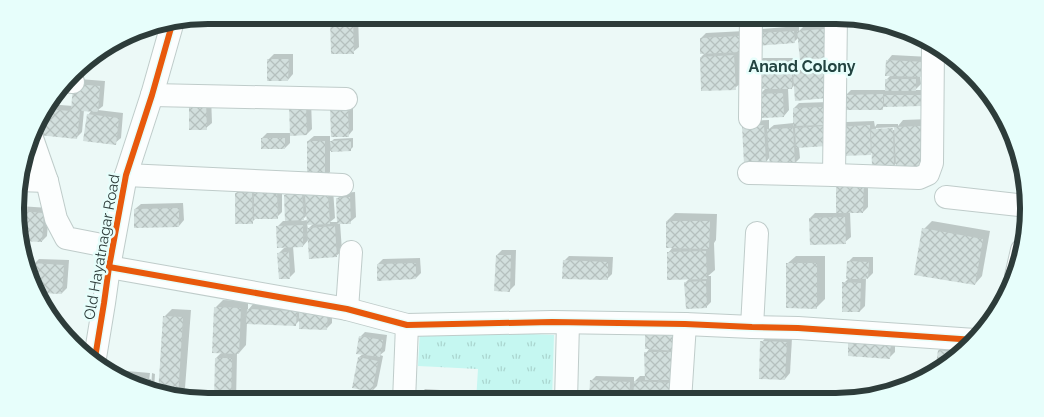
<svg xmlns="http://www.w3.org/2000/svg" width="1044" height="417" font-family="Raleway,sans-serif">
<defs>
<pattern id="park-tufts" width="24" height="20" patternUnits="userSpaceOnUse" patternTransform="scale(1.25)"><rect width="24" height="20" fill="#c5f7f1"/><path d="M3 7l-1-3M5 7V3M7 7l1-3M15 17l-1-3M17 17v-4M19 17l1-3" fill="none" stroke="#aad5cf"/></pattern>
<pattern id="building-cross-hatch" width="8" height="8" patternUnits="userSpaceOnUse" patternTransform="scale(1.25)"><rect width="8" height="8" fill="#d2dfdd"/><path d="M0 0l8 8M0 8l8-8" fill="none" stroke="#b5c0be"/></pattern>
</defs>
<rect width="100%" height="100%" fill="#ecf9f7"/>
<!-- park -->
<path fill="url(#park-tufts)" d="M420,329L554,335L552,401H476L478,369L418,366Z"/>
<!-- shadow -->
<g fill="#0003" fill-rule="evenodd">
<path d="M335,15H358L359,47L353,52L332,18Z"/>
<path d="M798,15H831L826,57L799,37L794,42L757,44L762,29L798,26ZM799,26H804L799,31Z"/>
<path d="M745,31L743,81L735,88L701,57L706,52L701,38L706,33Z"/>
<path d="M274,54H293V74L288,80L269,59Z"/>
<path d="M892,55L930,57L920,76L921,84L915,90H926V100L885,105L882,109L846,95L851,90H886V80L891,75L887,61Z"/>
<path d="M763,58H796L797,72L799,70L829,67L831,92L795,84L792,88H788L789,110L784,116L759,95L766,88L757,63Z"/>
<path d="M79,79L105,81L103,106L98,110L123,113L121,138L115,143L88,115L92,110H84L82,132L77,137L40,134L42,111L48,104L73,106Z"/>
<path d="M211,96L212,123L206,128L190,129Z"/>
<path d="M311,100L312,129L307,134L290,135V143L285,148L262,138L267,133H291Z"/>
<path d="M829,102L830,121L799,147L800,158L795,163L770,157L766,162L748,121L769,120V129L774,125L794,123V108L799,103Z"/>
<path d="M353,103V130L348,136L331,108Z"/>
<path d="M930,119L894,166L873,153L842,155L841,127L846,122L874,121L875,127L877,124H898V126L903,120ZM899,127V130H876V128Z"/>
<path d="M314,136H330V143L334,139L353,138V147L351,149L330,151V172L325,177L308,141Z"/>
<path d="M868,177V207L863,212H850L851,237L845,242L810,218L815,213H837Z"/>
<path d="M282,187V212L277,217H257L252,222L236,193L241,188Z"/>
<path d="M307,189V195L312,190L333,189L335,218L330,222H338V198L343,193L355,192L356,217L350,222L340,223L342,251L336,256L309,239L303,246H293L295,272L290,277L278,254L286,246L278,226L283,221H287L285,195L290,190ZM307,215L308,220L301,221ZM307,224H313L308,229Z"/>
<path d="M183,203L184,220L179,226L135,209L141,204Z"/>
<path d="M19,206L49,208L47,236L42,241L19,239L18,208Z"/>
<path d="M675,213L717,214L716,240L714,243L715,270L708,276H711V302L706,307L686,282L690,278L668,253L673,247L667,221Z"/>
<path d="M932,221L990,231L982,276L975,284L924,229Z"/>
<path d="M502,250H516L515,285L510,290L497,255Z"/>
<path d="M569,256L613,257L612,274L607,279L564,261Z"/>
<path d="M796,256H825V299L817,307L788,263Z"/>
<path d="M853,257H873V273L868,278H866L865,306L860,311L844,283L848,279V262Z"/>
<path d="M420,258L421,273L416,278L378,264L383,259Z"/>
<path d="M39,259L69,260L67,288L62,293L38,292L33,281L34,264Z"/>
<path d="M223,300L248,301V310L253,304L301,306L332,304V323L327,328L300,320L296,324L247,322L246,345L239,353H237L236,402H216V358L222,352L215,308Z"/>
<path d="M172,309L191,310L185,388L180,393H186V398L159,394L164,317Z"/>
<path d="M365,332L387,335L385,351L380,355L383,356L377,386L372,391L353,387L359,357L363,354L360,337Z"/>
<path d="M767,336L792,338L790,373L785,379L762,342Z"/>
<path d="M895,337V352L889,358L849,355Z"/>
<path d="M945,345L968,349L963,354L936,371L939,350Z"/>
<path d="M650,348L677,349L676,401H590L591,381L596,376L634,377V382L640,376H646V353Z"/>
<path d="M115,370L150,373L148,388H151L152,373L155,374L154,389H155V393L147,392L112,373Z"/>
<path d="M425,389L471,392L470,401H417V397Z"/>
<path d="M864,394L882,395L857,400Z"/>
<path d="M812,397H848V400H809Z"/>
</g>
<!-- building -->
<g fill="url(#building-cross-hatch)">
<rect x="796" y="15" width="31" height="12"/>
<path d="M353,17L354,54H331L330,18Z"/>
<path d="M824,29L827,58L800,60L797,31Z"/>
<path d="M794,31L795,43L756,46L755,33Z"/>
<path d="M740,36L741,52L700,54V38Z"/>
<path d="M734,55L736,90L701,91L700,57Z"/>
<path d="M267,59H289L288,81H267Z"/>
<path d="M886,60L926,62L925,77L885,76Z"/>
<path d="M792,62V89H756V63Z"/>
<path d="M824,72L827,98L795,101L793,74Z"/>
<rect x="885" y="79" width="31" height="12"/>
<path d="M73,84L100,86L98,112L80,111L77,139L38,135L40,113L44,109L71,111Z"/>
<path d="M783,93L784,117L759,118L758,94Z"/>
<path d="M883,94V110H845L844,95Z"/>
<path d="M884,95H921L922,106L884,107Z"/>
<path d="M189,101H206L207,130H189Z"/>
<path d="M306,104L307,135L290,136L289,105Z"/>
<path d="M825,107V125L793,126V108Z"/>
<path d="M330,108H348L349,137H331Z"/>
<path d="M87,114L119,118L116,145L83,141Z"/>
<path d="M764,125L766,163L744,164L742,126Z"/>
<path d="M870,125L871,155L841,156L840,127Z"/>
<path d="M825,126L827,146L796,148L795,128Z"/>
<path d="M922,126L924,166L896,167L894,127Z"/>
<path d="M793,128L795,164L770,166L767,129Z"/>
<path d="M893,128L894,167L872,168L871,129Z"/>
<rect x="261" y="138" width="24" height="11"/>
<path d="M351,140V151L331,152L330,141Z"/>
<rect x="307" y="141" width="18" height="37"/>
<path d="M836,181H864L863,213H836Z"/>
<path d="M277,191L278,219H254V192Z"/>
<path d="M252,192L253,224H235V193Z"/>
<path d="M302,193L304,220L285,221L284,195Z"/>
<path d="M328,194L330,224L307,225L305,195Z"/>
<path d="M350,197L351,224H337L336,198Z"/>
<path d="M179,208V227L134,228V209Z"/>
<path d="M18,211L44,213L42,242L19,241Z"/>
<path d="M845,217L846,244L810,245L809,218Z"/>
<path d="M666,221H710L709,249L666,248Z"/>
<path d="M303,225V247L277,248L276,226Z"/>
<path d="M335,226L337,257L309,259L307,228Z"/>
<path d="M922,228L983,239L975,285L914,275Z"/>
<path d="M706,251L707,279L667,280V252Z"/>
<path d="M289,252L290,279H279L277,253Z"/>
<path d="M496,255H511L510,292L494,291Z"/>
<path d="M563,260L608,262V280L562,279Z"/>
<path d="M847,261L869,262L868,279H846Z"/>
<path d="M33,263L64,265L62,294L38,293L32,278Z"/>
<path d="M416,263V279L377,281V264Z"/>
<path d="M786,263H817V309L786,308Z"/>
<path d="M706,281L707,308L686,309L684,282Z"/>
<path d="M842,282L861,283L860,312H842Z"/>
<path d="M214,307L241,308L239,354L212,353Z"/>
<path d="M299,308L328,309L327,330L299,329Z"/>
<path d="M247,309L297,311L296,326L246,324Z"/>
<path d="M163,316L183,317L178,397L158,394Z"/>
<path d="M645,334L679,335L678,351L645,349Z"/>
<path d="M359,336L383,340L380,357L356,354Z"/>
<path d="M848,340L891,342L890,359L848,356Z"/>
<path d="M760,341L787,342L785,380L759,379Z"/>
<path d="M938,350L963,354L935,372Z"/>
<path d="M644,352H672V380H645Z"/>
<path d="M358,357L378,361L372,392L352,388Z"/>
<path d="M215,358H232L231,402H214Z"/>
<path d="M116,375L151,379L149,392H147Z"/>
<path d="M590,380L630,382L629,401H589Z"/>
<path d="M634,381L673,383L672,401H633Z"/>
<path d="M416,396L464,400V401H415Z"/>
</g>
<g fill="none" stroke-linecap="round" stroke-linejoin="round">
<defs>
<g id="minor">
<path d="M66,81L73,82"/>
<path d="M152,95L346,99"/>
<path d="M750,118L751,15"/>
<path d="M32,138L47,181L56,219L66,238L112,247"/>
<path d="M749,173L834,175L919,178L928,174L932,163L933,46"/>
<path d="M126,175L342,185"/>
<path d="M834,175L836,15"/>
<path d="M18,180L47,181"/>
<path d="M946,197L1027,206"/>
<path d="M109,267L347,309L407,325L552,322L685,324L752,327L798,328L975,340"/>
<path d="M1016,276L1022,250"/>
<path d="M347,309L351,252"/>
<path d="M752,327L757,233"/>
<path d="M94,364L104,303L109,267L126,175L152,95L173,21"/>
<path d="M404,401L407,325"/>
<path d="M566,401L568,323"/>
<path d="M680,401L685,324"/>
</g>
</defs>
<!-- minor casing -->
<use href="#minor" stroke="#bfccca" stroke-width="24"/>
<!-- minor -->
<use href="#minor" stroke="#fcfefe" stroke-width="22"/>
<defs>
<g id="cycleway">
<path d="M109,267L347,309L407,325L552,322L685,324L752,327L798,328L975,340"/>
<path d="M94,364L104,303L109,267L126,175L152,95L173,21"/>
</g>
</defs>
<!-- cycleway casing -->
<use href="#cycleway" stroke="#e7fefb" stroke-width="9"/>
<!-- cycleway -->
<use href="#cycleway" stroke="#e8590c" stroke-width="6"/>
</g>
<g text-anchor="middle" stroke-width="5" stroke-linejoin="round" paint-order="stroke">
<!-- street labels -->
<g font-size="15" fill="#2d3c3a" stroke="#e7fefb">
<text transform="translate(102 247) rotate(-80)" y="5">Old Hayatnagar Road</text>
</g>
<!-- neighbourhood labels -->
<g font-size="16" font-weight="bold" fill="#234441" stroke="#e7fefb">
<text x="802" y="72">Anand Colony</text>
</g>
</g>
<!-- crop -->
<path d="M0 0H1044V417H0ZM208 24H836A184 184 0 0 1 1020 208V209A184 184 0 0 1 836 393H208A184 184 0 0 1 24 209V208A184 184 0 0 1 208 24Z" fill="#e7fefb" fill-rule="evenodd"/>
<path fill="none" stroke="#2d3c3a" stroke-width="6" d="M208 24H836A184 184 0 0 1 1020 208V209A184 184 0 0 1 836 393H208A184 184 0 0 1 24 209V208A184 184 0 0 1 208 24Z"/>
</svg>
